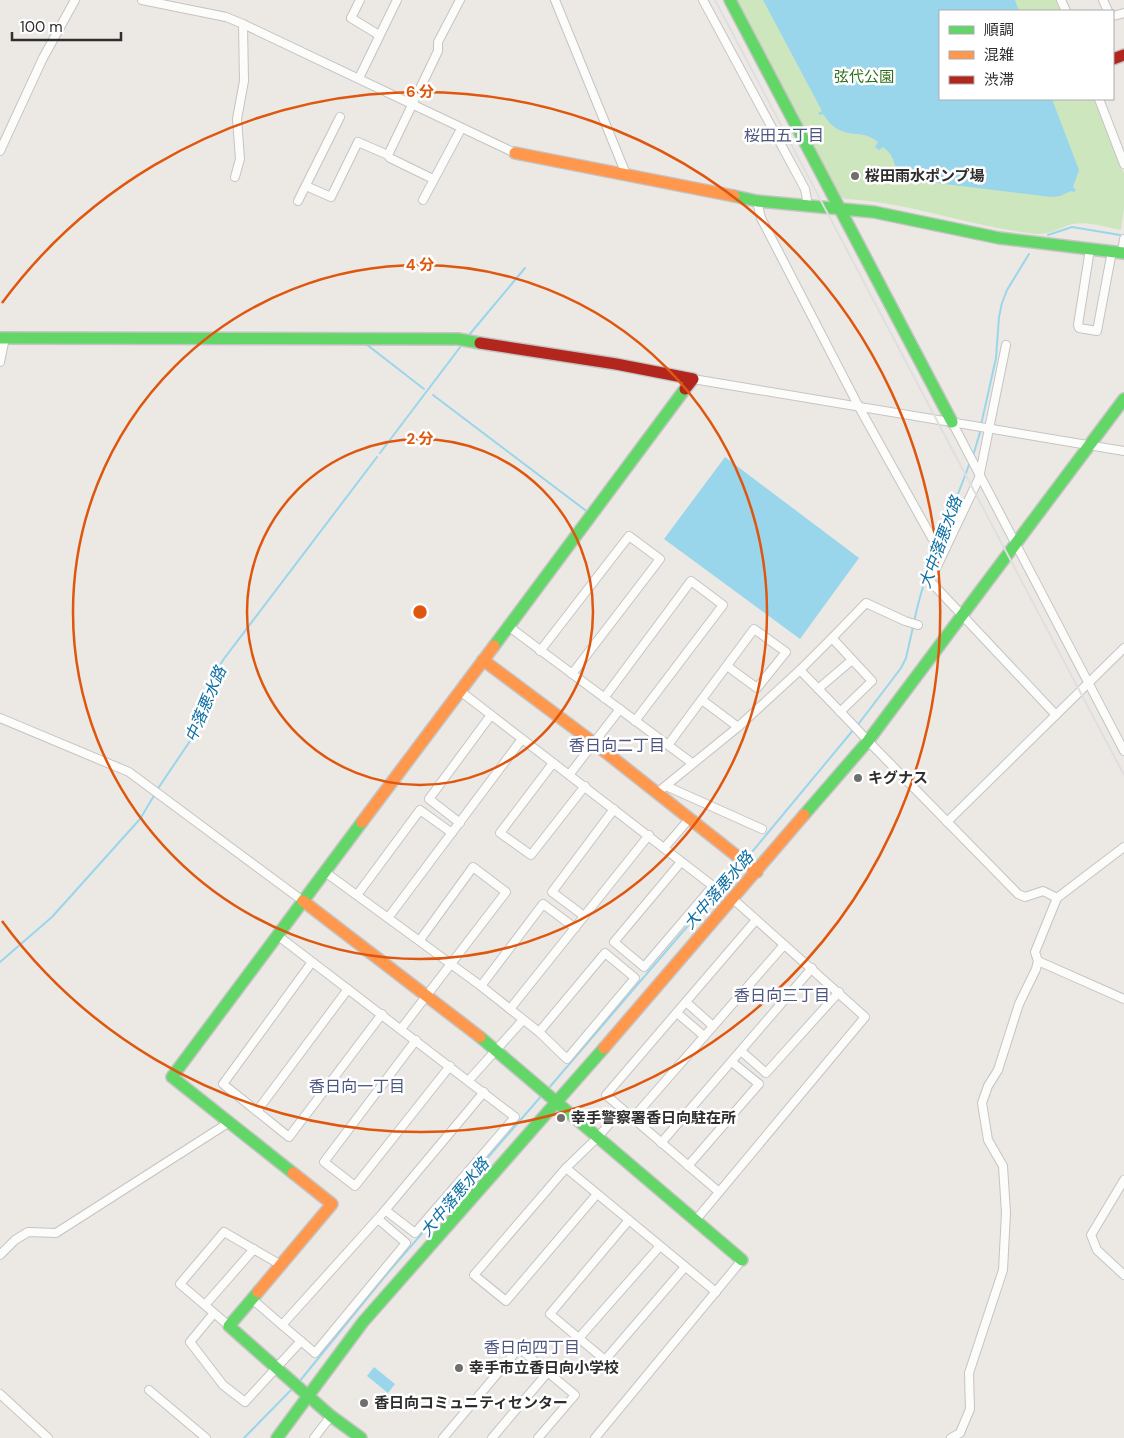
<svg xmlns="http://www.w3.org/2000/svg" width="1124" height="1438" font-family="'DM Sans','Noto Sans JP',sans-serif">
<rect width="100%" height="100%" fill="#ece8e4"/>
<!-- green -->
<path fill="#cee6be" d="M735,0H1058L1062,11H940V99H1096L1124,173V208L1121,230C1106,227 1087,221 1072,224C1059,228 1050,235 1036,234C971,227 910,202 845,199L841,197Z"/>
<!-- water -->
<g fill="#99d6ec">
<path d="M763,0H1015L1019,11H940V99H1052L1079,170L1073,187L1076,190L1074,192L1071,191L1060,196L1051,197L904,179C891,169 899,159 883,147L879,150L875,147L878,142C859,126 842,144 823,114L820,115L818,113L822,111Z"/>
<path d="M725,457L859,558L800,639L664,539Z"/>
<path d="M374,1367L395,1384L388,1393L367,1376Z"/>
</g>
<g fill="none" stroke-linecap="round" stroke-linejoin="round">
<!-- stream -->
<g stroke="#99d6ec" stroke-width="2">
<path d="M1048,235L1072,227L1120,235"/>
<path d="M469,335L525,268"/>
<path d="M366,344L424,389"/>
<path d="M433,395L589,513"/>
<path d="M981,425L996,358L999,317L1002,303L1007,290L1029,254"/>
<path d="M380,453L461,346"/>
<path d="M973,456L981,429"/>
<path d="M914,622C925,567 951,516 970,462"/>
<path d="M857,726L901,668L906,658L913,627"/>
<path d="M157,790L192,738L217,671L223,660L377,457"/>
<path d="M747,858L854,729"/>
<path d="M0,962L52,917L140,819L155,794"/>
<path d="M548,1089L740,865"/>
<path d="M299,1382L386,1275L543,1094"/>
<path d="M244,1438L294,1387"/>
</g>
<defs>
<g id="street">
<path d="M142,0L226,17L243,24L515,153"/>
<path d="M360,0L351,18L379,35"/>
<path d="M555,0L626,174"/>
<path d="M703,0L805,189L808,206"/>
<path d="M1061,0L1066,11"/>
<path d="M1103,0L1108,11"/>
<path d="M1113,16L1124,13"/>
<path d="M359,78L397,0"/>
<path d="M1099,99L1124,164"/>
<path d="M0,151L43,58L75,0"/>
<path d="M235,177L240,159L237,119L244,81L243,24"/>
<path d="M433,179L390,158L388,155L438,51V42L460,0"/>
<path d="M306,186L331,197L358,142L388,155"/>
<path d="M423,200L461,129"/>
<path d="M298,201L340,117"/>
<path d="M757,201L761,218L859,407L932,538"/>
<path d="M1090,249L1078,325L1079,328L1097,331L1112,251"/>
<path d="M1122,253L1124,239"/>
<path d="M1006,345L979,478L930,581L1056,715"/>
<path d="M0,362L5,338"/>
<path d="M693,379L1124,451"/>
<path d="M952,422L1124,751"/>
<path d="M508,626L692,763"/>
<path d="M832,638L866,603L905,621L918,625"/>
<path d="M540,651L629,536L660,559L572,674"/>
<path d="M818,689L852,660"/>
<path d="M460,691L713,886L644,967L614,942L681,862"/>
<path d="M604,698L691,581L723,605L635,721"/>
<path d="M702,700L738,727"/>
<path d="M840,712L872,681L832,638L800,670C823,694 846,717 868,741L1018,894L1025,897L1043,891L1057,898"/>
<path d="M0,718L129,772L303,901"/>
<path d="M668,745L754,629L786,652L757,688L727,666"/>
<path d="M553,763L500,833L531,855L585,786"/>
<path d="M569,775L620,709"/>
<path d="M666,786L762,829"/>
<path d="M658,792L738,727L800,670"/>
<path d="M947,822L1124,648"/>
<path d="M460,823L429,799L491,715"/>
<path d="M665,847L690,818"/>
<path d="M325,872L481,986L539,1032L605,953L635,978L567,1059L539,1032"/>
<path d="M357,895L420,810L452,833"/>
<path d="M584,916L552,892L614,809"/>
<path d="M388,918L522,739"/>
<path d="M277,935L515,1117L415,1233L385,1210"/>
<path d="M1038,961L1124,999"/>
<path d="M312,962L223,1084L289,1137L382,1014"/>
<path d="M481,986L543,904L575,928"/>
<path d="M686,1002L713,1026"/>
<path d="M510,1009L649,835"/>
<path d="M677,1013L704,1036"/>
<path d="M401,1029L506,892L473,867L420,940"/>
<path d="M416,1040L324,1162L355,1186L450,1066"/>
<path d="M741,1051L766,1073L839,992"/>
<path d="M469,1080L523,1020"/>
<path d="M257,1111L348,989"/>
<path d="M633,1118L784,945"/>
<path d="M661,1143L812,968"/>
<path d="M688,1166L759,1084L732,1062"/>
<path d="M566,1168L716,1292"/>
<path d="M1124,1180L1091,1235L1097,1250L1124,1275"/>
<path d="M719,1192L606,1095L756,920"/>
<path d="M597,1194L506,1301L474,1275L566,1168L598,1137L622,1109"/>
<path d="M629,1220L550,1314L605,1360L685,1267"/>
<path d="M695,1221L865,1017L733,899"/>
<path d="M0,1255L15,1240L28,1232L56,1233L228,1123"/>
<path d="M252,1299L282,1325L382,1214L484,1092"/>
<path d="M205,1305L254,1249"/>
<path d="M214,1313L180,1284L224,1232L281,1265"/>
<path d="M282,1325L315,1353L406,1243L378,1219"/>
<path d="M229,1326L214,1313L190,1342L223,1385L245,1402L301,1341"/>
<path d="M579,1338L660,1246"/>
<path d="M149,1390L206,1438"/>
<path d="M0,1394L48,1438"/>
<path d="M314,1438L331,1416"/>
<path d="M443,1438L519,1348L575,1395L538,1438"/>
<path d="M492,1438L548,1372"/>
<path d="M595,1438L742,1260"/>
<path d="M951,1438L960,1433L970,1409L969,1373L1003,1270L1006,1213L1003,1166L988,1140L982,1103L988,1086L998,1070L1019,1004L1036,969L1038,961L1035,952L1057,898L1124,847"/>
</g>
<g id="fast">
<path d="M730,0L952,422"/>
<path d="M734,196L757,201L874,212L999,238L1124,253"/>
<path d="M0,338L458,339L480,343"/>
<path d="M494,646L685,389"/>
<path d="M804,815L868,741L1124,399"/>
<path d="M480,1037L742,1260"/>
<path d="M293,1173L172,1077L362,822"/>
<path d="M258,1292L229,1326L331,1416L361,1438"/>
<path d="M277,1438L363,1322L604,1048"/>
</g>
<g id="slow">
<path d="M515,153L734,196"/>
<path d="M483,660L594,743L757,872"/>
<path d="M362,822L494,646"/>
<path d="M303,901L480,1037"/>
<path d="M604,1048L804,815"/>
<path d="M258,1292L332,1204L293,1173"/>
</g>
<g id="jam">
<path d="M1113,59L1124,55"/>
<path d="M480,343L616,364L693,379L685,389"/>
</g>
</defs>
<!-- street casing -->
<use href="#street" stroke="#c5c4c5" stroke-width="10"/>
<!-- fast casing -->
<use href="#fast" stroke="#c5c4c5" stroke-width="14"/>
<!-- slow casing -->
<use href="#slow" stroke="#c5c4c5" stroke-width="14"/>
<!-- jam casing -->
<use href="#jam" stroke="#c5c4c5" stroke-width="14"/>
<!-- street -->
<use href="#street" stroke="#fcfcfb" stroke-width="8"/>
<!-- fast -->
<use href="#fast" stroke="#63d668" stroke-width="11"/>
<!-- slow -->
<use href="#slow" stroke="#ff974d" stroke-width="11"/>
<!-- jam -->
<use href="#jam" stroke="#b3261e" stroke-width="11"/>
<!-- rail -->
<path stroke="#dfdfe1" stroke-width="2" d="M715,0L1124,775"/>
</g>
<!-- distance rings -->
<g fill="none" stroke="#df570e" stroke-width="2.5">
<circle cx="420" cy="612" r="173"/>
<circle cx="420" cy="612" r="347"/>
<path d="M2 303A520 520 0 1 1 2 921"/>
</g>
<!-- markers -->
<g fill="#706f6e" stroke="#fff" stroke-width="2">
<circle cx="855" cy="176" r="5"/>
<circle cx="858" cy="778" r="5"/>
<circle cx="561" cy="1118" r="5"/>
<circle cx="459" cy="1368" r="5"/>
<circle cx="364" cy="1403" r="5"/>
</g>
<g text-anchor="middle" stroke-width="5" stroke-linejoin="round" paint-order="stroke">
<!-- park labels -->
<g font-size="15" fill="#2c6e1b" stroke="#fff">
<text x="864" y="82">弦代公園</text>
</g>
<!-- poi labels -->
<g font-size="15" font-weight="bold" fill="#2e2e2e" stroke="#fff" text-anchor="start">
<text x="865" y="181">桜田雨水ポンプ場</text>
<text x="868" y="783">キグナス</text>
<text x="571" y="1123">幸手警察署香日向駐在所</text>
<text x="469" y="1373">幸手市立香日向小学校</text>
<text x="374" y="1408">香日向コミュニティセンター</text>
</g>
<!-- neighbourhood labels -->
<g font-size="16" fill="#4d5680" stroke="#fff">
<text x="784" y="141">桜田五丁目</text>
<text x="617" y="751">香日向二丁目</text>
<text x="782" y="1001">香日向三丁目</text>
<text x="357" y="1092">香日向一丁目</text>
<text x="532" y="1353">香日向四丁目</text>
</g>
<!-- water labels -->
<g font-size="16" font-style="italic" fill="#0d6fa3" stroke="#fff">
<text transform="translate(940 542) rotate(-70)" y="6">大中落悪水路</text>
<text transform="translate(205 704) rotate(-67)" y="6">中落悪水路</text>
<text transform="translate(718 890) rotate(-49)" y="6">大中落悪水路</text>
<text transform="translate(454 1197) rotate(-50)" y="6">大中落悪水路</text>
</g>
</g>
<circle cx="420" cy="612" r="8" fill="#df570e" stroke="#fff" stroke-width="2.5"/>
<g font-size="15" text-anchor="middle" font-weight="bold" fill="#df570e" stroke="#fff" stroke-width="5" stroke-linejoin="round" paint-order="stroke">
<text x="420" y="97">6 分</text>
<text x="420" y="270">4 分</text>
<text x="420" y="444">2 分</text>
</g>
<!-- legend -->
<rect x="939" y="10" width="175" height="90" fill="#ffffff" stroke="#ababab"/>
<rect x="949" y="26" width="25" height="8" fill="#63d668" stroke="#ababab"/>
<text x="984" y="35" font-size="15" fill="#2e2e2e">順調</text>
<rect x="949" y="51" width="25" height="8" fill="#ff974d" stroke="#ababab"/>
<text x="984" y="60" font-size="15" fill="#2e2e2e">混雑</text>
<rect x="949" y="76" width="25" height="8" fill="#b3261e" stroke="#ababab"/>
<text x="984" y="85" font-size="15" fill="#2e2e2e">渋滞</text>
<!-- scale -->
<path d="M12 32v8h109v-8" fill="none" stroke="#2e2e2e" stroke-width="2.5"/>
<text x="20" y="32" font-size="15" fill="#2e2e2e" stroke="#ffffff" stroke-width="4" paint-order="stroke">100 m</text>
</svg>
